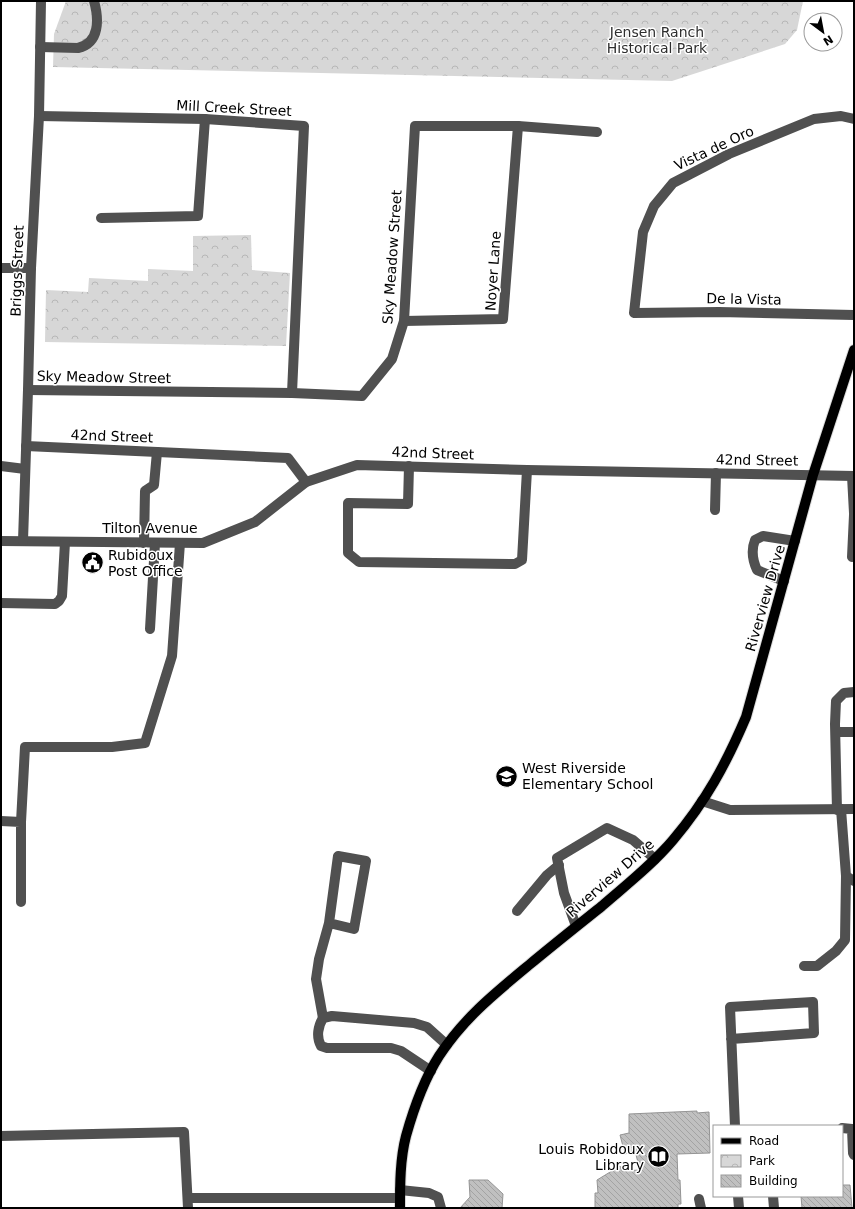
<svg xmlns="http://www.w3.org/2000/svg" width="855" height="1209" font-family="'DejaVu Sans',sans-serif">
<defs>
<pattern id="park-crowns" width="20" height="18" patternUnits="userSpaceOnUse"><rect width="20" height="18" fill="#d7d7d7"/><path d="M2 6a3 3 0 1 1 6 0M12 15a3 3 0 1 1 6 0" fill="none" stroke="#b7b7b7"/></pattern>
<pattern id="building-back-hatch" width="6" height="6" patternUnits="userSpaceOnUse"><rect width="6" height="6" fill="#c0c0c0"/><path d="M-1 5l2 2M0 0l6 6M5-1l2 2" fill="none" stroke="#a3a3a3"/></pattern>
</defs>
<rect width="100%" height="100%" fill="#fff"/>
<!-- park -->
<g fill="url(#park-crowns)">
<path d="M66,1H803L797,30L785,44L672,81L53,67L54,34Z"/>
<path d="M251,235L252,270L290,273L286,346L45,342L46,290L88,292L89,278L148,281V269L193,271V236Z"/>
</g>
<!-- building -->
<g fill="url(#building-back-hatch)" stroke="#949494">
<path d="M697,1111V1113L709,1112L710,1153L677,1154L678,1180H680L681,1204H678V1208H595V1193H598L597,1180L620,1166L622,1171L640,1170L635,1151L625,1154L620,1135L629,1133V1114Z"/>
<path d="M469,1180H488L503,1194L502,1208H460L470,1197Z"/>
<path d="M842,1185H850L852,1208H802L801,1196H842Z"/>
</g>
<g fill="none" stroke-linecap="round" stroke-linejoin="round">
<defs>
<path id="major" d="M400,1208C400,1185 400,1159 406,1136C413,1111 425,1078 439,1056C464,1018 494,994 529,965C553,945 577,926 602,906C626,885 652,865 673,840C706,801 726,764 746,717L813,475L854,350"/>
</defs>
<!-- major casing -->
<use href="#major" stroke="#dbdbdb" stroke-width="12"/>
<!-- minor -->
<g stroke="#505050" stroke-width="10">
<path d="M40,47L78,48C100,43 99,19 94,1"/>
<path d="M39,116L205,119L304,126L292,393"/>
<path d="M854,119L841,116L814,119L729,154L673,183L654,206L643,232L634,313L719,312L854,315"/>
<path d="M101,218L198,216L205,119"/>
<path d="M1,268H31"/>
<path d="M404,321L503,319L518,126"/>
<path d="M28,390L292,393L362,396L392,359L404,321L415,126H518L597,132"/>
<path d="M26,446L288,458L306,482"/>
<path d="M1,466L25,469"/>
<path d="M409,466L408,504L348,503V553L359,562L515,564L522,560L527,470"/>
<path d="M852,476L854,513"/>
<path d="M715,510L716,473"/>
<path d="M1,541L203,543L255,522L306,482L357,465L527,470L854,476"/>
<path d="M23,541L28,390L31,268L39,116L41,1"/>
<path d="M144,543L145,491L154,485L157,452"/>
<path d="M852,557L854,515"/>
<path d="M784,581L757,570C752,559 751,550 755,540L763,536L795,541"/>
<path d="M1,603L55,604L59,601L62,596L65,542"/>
<path d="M150,629L155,543"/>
<path d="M836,732H854"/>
<path d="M702,801L730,810L854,809"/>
<path d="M841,809L846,876L854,881"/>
<path d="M837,810L835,724L836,701L844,693L854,692"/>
<path d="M1,821L21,822V902"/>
<path d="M21,822L25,747H112L145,743L172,656L180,543"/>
<path d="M517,911L547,875L559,865"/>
<path d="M576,926L564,893L557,858L607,828L633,840L655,859"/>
<path d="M804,966H817L836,951L845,940L846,876"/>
<path d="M323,1018L316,979L319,959L329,923L354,929L366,861L338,856L329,923"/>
<path d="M731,1039L814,1033L813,1002L730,1007L735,1126"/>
<path d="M431,1071L401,1051L391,1048H327L321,1046C316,1037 318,1026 323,1018L332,1016L414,1023L427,1027L447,1045"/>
<path d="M842,1128L852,1129L853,1153L854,1155"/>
<path d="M1,1136L184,1132L188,1208"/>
<path d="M400,1190L429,1193L438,1197L441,1208"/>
<path d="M738,1196L739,1208"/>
<path d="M773,1196L774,1208"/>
<path d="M188,1198H400"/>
<path d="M699,1199L701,1208"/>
</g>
<!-- major -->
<use href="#major" stroke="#000" stroke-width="10"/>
</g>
<!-- icons -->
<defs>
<symbol id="civic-disc" viewBox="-11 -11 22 22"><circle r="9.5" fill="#000" stroke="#fff"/><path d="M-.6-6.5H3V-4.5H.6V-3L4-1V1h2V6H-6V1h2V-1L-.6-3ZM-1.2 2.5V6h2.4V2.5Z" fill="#fff"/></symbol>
<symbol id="school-disc" viewBox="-11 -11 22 22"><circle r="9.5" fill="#000" stroke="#fff"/><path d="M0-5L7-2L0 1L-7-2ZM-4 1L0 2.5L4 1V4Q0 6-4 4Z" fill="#fff"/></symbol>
<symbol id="library-disc" viewBox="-11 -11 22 22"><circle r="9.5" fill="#000" stroke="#fff"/><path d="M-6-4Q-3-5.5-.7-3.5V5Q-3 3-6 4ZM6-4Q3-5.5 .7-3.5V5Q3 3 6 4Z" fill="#fff"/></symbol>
</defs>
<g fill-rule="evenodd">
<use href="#civic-disc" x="80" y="550" width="25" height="25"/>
<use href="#school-disc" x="494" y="764" width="25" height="25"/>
<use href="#library-disc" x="646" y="1144" width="25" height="25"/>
</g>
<g text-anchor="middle" stroke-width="3" stroke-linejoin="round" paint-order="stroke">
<!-- park labels -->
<g font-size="14" fill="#2e2e2e" stroke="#fff">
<text x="657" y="37">Jensen Ranch<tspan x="657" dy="16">Historical Park</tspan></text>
</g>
<!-- street labels -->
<g font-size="14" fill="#000" stroke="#fff">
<text transform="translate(234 108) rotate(3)" y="5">Mill Creek Street</text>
<text transform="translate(714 148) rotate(-25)" y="5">Vista de Oro</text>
<text transform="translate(392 257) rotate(-86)" y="5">Sky Meadow Street</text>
<text transform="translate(17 271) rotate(-88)" y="5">Briggs Street</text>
<text transform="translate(493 271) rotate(-86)" y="5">Noyer Lane</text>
<text transform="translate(744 299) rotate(1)" y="5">De la Vista</text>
<text transform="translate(104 377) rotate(1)" y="5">Sky Meadow Street</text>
<text transform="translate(112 436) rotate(2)" y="5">42nd Street</text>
<text transform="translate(433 453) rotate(2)" y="5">42nd Street</text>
<text transform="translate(757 460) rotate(1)" y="5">42nd Street</text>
<text x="150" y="533">Tilton Avenue</text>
<text transform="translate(765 598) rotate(-74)" y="5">Riverview Drive</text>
<text transform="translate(610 878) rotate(-41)" y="5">Riverview Drive</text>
</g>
<!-- poi labels -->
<g font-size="14" fill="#000" stroke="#fff" text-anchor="start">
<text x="108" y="560">Rubidoux<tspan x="108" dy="16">Post Office</tspan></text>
<text x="522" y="773">West Riverside<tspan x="522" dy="16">Elementary School</tspan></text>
<text x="644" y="1154" text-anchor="end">Louis Robidoux<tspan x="644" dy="16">Library</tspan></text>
</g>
</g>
<!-- border -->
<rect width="855" height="1209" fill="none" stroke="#000000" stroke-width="4"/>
<!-- legend -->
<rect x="713" y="1125" width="130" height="72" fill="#ffffff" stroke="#999999"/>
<rect x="721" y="1138" width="20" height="6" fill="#000000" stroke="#999999"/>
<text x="749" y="1145" font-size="12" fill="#000000">Road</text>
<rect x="721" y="1155" width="20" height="12" fill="url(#park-crowns)" stroke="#999999"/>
<text x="749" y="1165" font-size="12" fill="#000000">Park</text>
<rect x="721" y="1175" width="20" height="12" fill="url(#building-back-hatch)" stroke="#999999"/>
<text x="749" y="1185" font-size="12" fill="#000000">Building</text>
<!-- north arrow -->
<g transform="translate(823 32) rotate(148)"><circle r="19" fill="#ffffff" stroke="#999999"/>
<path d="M0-3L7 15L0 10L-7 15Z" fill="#000000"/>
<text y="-6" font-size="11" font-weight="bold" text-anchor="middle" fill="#000000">N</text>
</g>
</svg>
